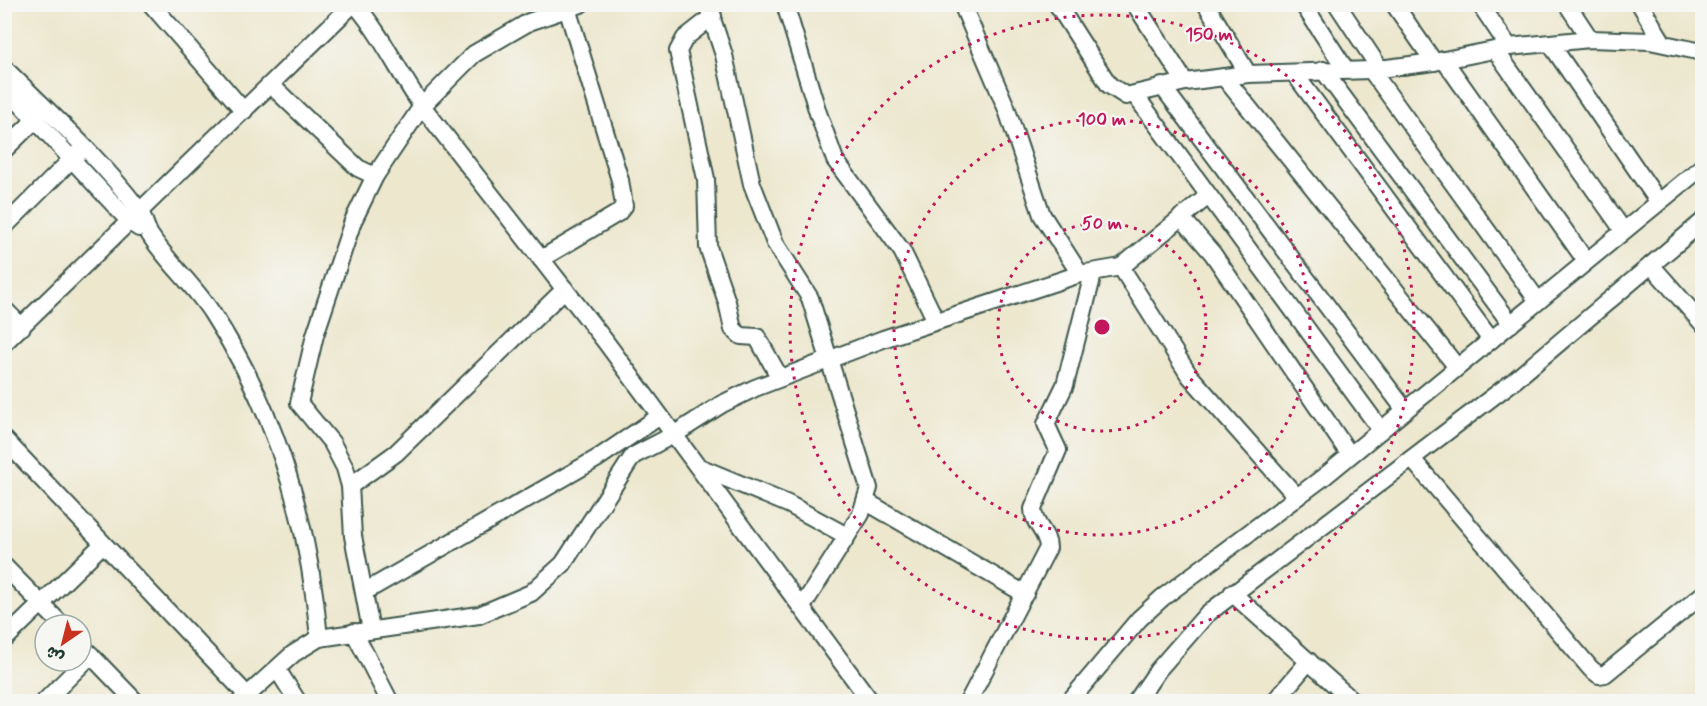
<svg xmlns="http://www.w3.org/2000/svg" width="1707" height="706" font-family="Mynerve,'Playpen Sans Arabic',sans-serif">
<rect width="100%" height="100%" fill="#f6f6f2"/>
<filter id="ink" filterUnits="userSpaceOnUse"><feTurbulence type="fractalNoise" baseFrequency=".0167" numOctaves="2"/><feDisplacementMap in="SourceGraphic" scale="12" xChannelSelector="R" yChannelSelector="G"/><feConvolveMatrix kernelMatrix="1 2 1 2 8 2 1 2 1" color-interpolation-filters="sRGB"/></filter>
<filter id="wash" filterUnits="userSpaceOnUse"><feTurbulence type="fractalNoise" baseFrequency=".008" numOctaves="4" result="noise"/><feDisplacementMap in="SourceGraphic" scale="24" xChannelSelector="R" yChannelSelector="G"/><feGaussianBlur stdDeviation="1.35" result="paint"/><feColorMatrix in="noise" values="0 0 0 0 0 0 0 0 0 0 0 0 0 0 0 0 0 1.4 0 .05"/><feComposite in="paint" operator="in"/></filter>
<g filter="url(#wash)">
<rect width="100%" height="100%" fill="#ece7cd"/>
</g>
<g filter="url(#ink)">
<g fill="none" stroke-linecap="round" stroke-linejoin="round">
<defs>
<g id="minor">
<path d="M151,4L244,111"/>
<path d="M355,4C382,35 399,73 422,106L605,341L871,702"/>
<path d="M707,4L724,55L752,184L775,243L810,298L869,488L861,514L802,607"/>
<path d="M785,4L818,113L835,160L902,251L936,321"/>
<path d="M962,4L1006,107L1042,215L1080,274"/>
<path d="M1057,4L1109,85L1126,96L1185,82L1248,74L1371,70L1434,62L1509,47L1590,39L1650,41L1702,52"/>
<path d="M1135,4L1185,82"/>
<path d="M1206,4L1248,74"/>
<path d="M1303,4L1346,70"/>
<path d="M1337,4L1380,69"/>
<path d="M1394,4L1434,62"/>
<path d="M1480,4L1509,47"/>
<path d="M1567,4L1590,39"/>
<path d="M1640,4L1663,43"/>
<path d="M713,16L685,38L678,51L706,179L708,247L727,302L733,329L741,336L757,337L780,378"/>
<path d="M1550,43L1658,201"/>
<path d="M1496,51L1623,230"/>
<path d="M1444,60L1586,261"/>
<path d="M4,68C50,113 100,158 139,210C144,217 145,227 150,235C168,263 194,285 212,313C277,412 309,521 319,638"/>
<path d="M1323,70L1511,324"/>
<path d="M1371,70L1538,301"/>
<path d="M1294,73L1491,340"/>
<path d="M1224,77L1457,367"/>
<path d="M271,85L358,168L375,176"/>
<path d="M4,86L130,222L139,228"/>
<path d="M1162,86L1405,410"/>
<path d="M1135,95L1381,430"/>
<path d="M4,150L36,119"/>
<path d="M1181,217L1213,254L1350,455"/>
<path d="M4,227L79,152"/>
<path d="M541,259L618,213L624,206L620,180L567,8"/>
<path d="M1651,265L1702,323"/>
<path d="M1121,267L1189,375L1297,497"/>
<path d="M4,309L22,327"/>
<path d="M4,343L353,4"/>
<path d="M4,439L247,695"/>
<path d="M1412,459L1591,669L1599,675L1605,674L1702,595"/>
<path d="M699,467L788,504L847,536"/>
<path d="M350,486L396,453L565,289"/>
<path d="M867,502L1025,594"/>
<path d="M4,566L62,625"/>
<path d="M366,591L598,458L660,416"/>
<path d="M1232,593L1354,702"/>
<path d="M371,630L353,536L350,486L345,468L332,443L299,403L315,335L353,221L375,176L422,106L474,54L529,22L581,4"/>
<path d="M354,632L390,702"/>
<path d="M4,640L102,545"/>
<path d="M81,645L136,702"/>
<path d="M277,669L298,702"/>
<path d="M44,702L91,655"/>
<path d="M240,702L293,654L319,638L479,615L531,593L563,564L633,456L675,434L722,404L755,388L883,339L1080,274L1121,267L1208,196"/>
<path d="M968,702L1048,548C1048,532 1033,525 1033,509L1058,450L1046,424L1065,385L1093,274"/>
<path d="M1069,702L1139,619L1162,598L1325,476L1702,167"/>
<path d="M1136,702L1158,670L1207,614L1515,380L1702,222"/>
<path d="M1274,702L1309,661"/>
</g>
</defs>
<!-- minor casing -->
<use href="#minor" stroke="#3e564b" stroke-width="20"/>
<!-- minor -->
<use href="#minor" stroke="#fff" stroke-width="16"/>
</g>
</g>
<!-- distance rings -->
<g fill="none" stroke="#c2185b" stroke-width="3" stroke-dasharray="3 6">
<circle cx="1102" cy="327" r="104"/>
<circle cx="1102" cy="327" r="208"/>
<circle cx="1102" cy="327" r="312"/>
</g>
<circle cx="1102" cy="327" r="9" fill="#c2185b" stroke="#f6f6f2" stroke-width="3"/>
<g font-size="18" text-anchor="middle" font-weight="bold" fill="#c2185b" stroke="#f6f6f2" stroke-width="4.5" stroke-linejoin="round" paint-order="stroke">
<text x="1209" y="40">150 m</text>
<text x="1102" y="125">100 m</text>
<text x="1102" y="229">50 m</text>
</g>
<!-- margin -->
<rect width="1707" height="706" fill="none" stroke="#f6f6f2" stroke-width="24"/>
<!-- north arrow -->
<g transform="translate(63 643) rotate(215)"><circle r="28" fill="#f6f6f2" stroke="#a0aca6" stroke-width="1.5"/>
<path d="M0-4.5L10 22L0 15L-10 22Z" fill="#c8321e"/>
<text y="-9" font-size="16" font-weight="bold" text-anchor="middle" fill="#1f3d34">ش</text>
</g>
</svg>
